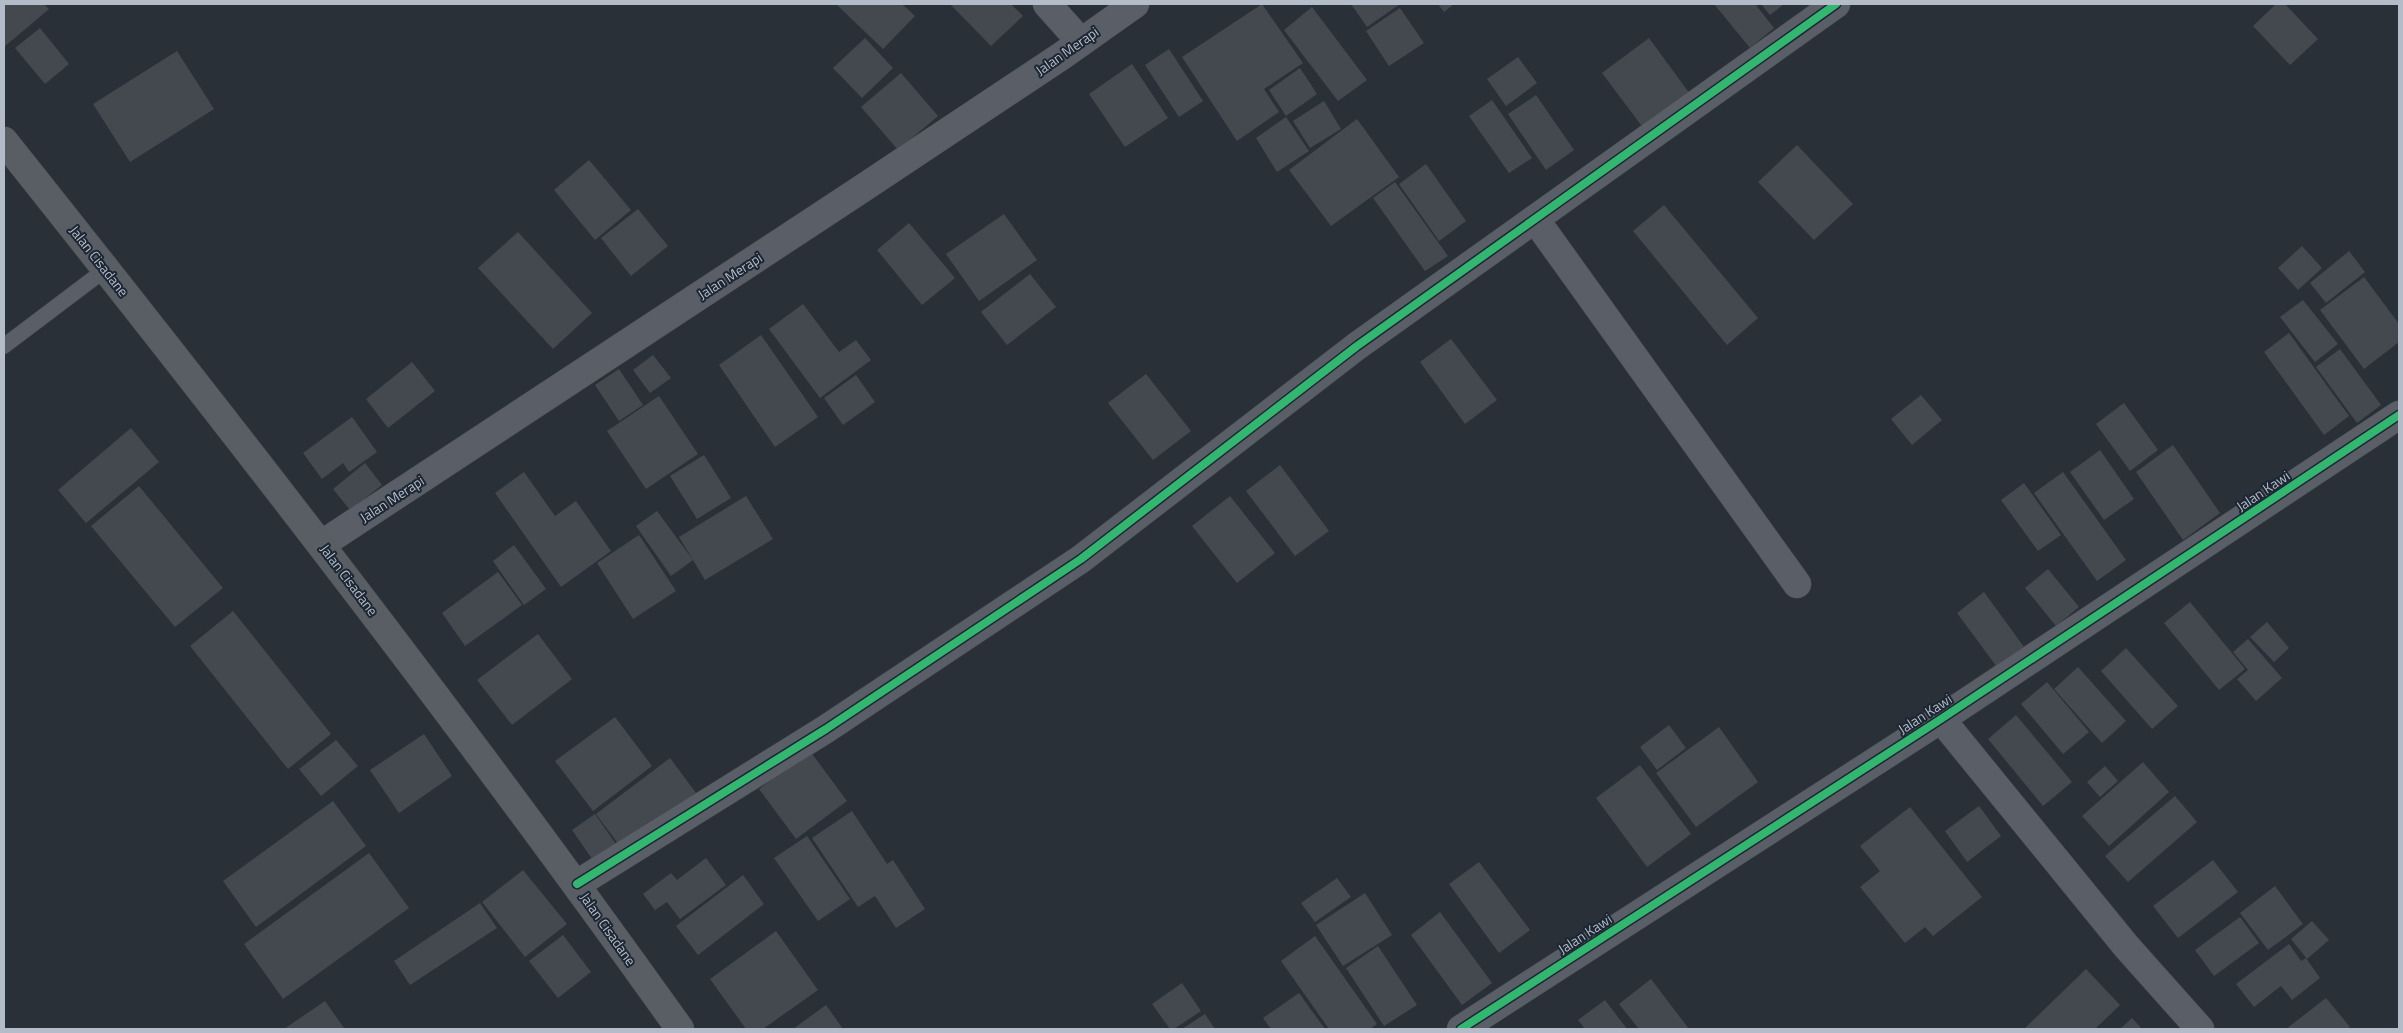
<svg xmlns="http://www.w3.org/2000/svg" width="2403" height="1033" font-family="'Titillium Web',sans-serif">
<rect width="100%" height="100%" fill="#2a3038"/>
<!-- building -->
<g fill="#444950">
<path d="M4,4H44L49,9L4,47Z"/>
<path d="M836,4H902L915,16L883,49Z"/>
<path d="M950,4H1011L1023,16L991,46Z"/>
<path d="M1262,4L1303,63L1264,89L1279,112L1237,141L1182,57Z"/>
<path d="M1351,4H1400L1367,27Z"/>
<path d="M1438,4H1454L1444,12Z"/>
<path d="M1714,4H1755L1774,28L1750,48Z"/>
<path d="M1761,4H1784L1770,15Z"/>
<path d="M2276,4H2285L2318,39L2290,65L2253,26Z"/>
<path d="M1312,7L1367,80L1338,101L1284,30Z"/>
<path d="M1400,8L1424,43L1389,66L1366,31Z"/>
<path d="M40,28L69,64L45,84L15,48Z"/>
<path d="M865,38L893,68L862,98L833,68Z"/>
<path d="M1649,38L1690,94L1644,129L1602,73Z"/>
<path d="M1169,49L1203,101L1179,117L1145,65Z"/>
<path d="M177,51L214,109L130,162L93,104Z"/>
<path d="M1518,57L1537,83L1506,106L1487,79Z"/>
<path d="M1132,64L1168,118L1125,147L1089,94Z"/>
<path d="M1300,68L1317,94L1286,116L1269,90Z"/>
<path d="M901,73L938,116L898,150L861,107Z"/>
<path d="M1536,95L1574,150L1546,170L1508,114Z"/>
<path d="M1492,100L1532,158L1509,173L1469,116Z"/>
<path d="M1324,101L1341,129L1310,148L1293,121Z"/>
<path d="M1286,117L1309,151L1277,172L1256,138Z"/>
<path d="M1357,119L1399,177L1331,226L1289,170Z"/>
<path d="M1797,145L1853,204L1814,240L1758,182Z"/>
<path d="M589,160L631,210L595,240L554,190Z"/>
<path d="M1426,164L1466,221L1439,241L1399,184Z"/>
<path d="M1395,182L1448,256L1425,271L1373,198Z"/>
<path d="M1664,205L1758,318L1727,345L1633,231Z"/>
<path d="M638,209L668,246L631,276L601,238Z"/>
<path d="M1004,214L1037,260L979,301L946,254Z"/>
<path d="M909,223L955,278L922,305L877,250Z"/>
<path d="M518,232L592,313L553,349L478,268Z"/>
<path d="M2302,246L2322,268L2298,290L2278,268Z"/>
<path d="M2349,251L2365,272L2326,303L2310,283Z"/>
<path d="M1030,274L1056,307L1007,345L981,312Z"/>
<path d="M2364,277L2399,324V342L2364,369L2320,310Z"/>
<path d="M2303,300L2338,344L2315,362L2280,317Z"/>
<path d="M803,304L839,352L856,340L871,360L820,398L769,329Z"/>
<path d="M2289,333L2349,416L2324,435L2264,352Z"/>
<path d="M761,335L818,417L775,447L719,365Z"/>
<path d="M1451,339L1497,400L1465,424L1420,362Z"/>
<path d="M2340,349L2381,405L2357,423L2316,367Z"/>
<path d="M653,355L671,378L650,393L633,370Z"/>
<path d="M412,362L435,391L388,428L366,399Z"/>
<path d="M619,369L643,405L619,421L595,385Z"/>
<path d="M1146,374L1191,431L1153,460L1108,403Z"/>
<path d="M856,375L875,402L843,425L824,398Z"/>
<path d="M1921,395L1942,420L1912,445L1891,419Z"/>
<path d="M659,396L698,454L646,489L607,431Z"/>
<path d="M2124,403L2158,450L2130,471L2096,424Z"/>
<path d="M352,417L377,452L349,472L343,463L322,479L303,453Z"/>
<path d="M131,428L159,462L86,523L58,490Z"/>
<path d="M2173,445L2220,513L2183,540L2136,472Z"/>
<path d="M2100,450L2134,499L2104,520L2070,472Z"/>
<path d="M704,455L731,498L697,519L670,476Z"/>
<path d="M365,463L382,485L350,510L333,489Z"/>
<path d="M1280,465L1329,531L1295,556L1246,491Z"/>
<path d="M524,472L555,516L576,501L611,551L561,587L495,493Z"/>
<path d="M2063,472L2126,560L2097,581L2034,493Z"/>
<path d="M2024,483L2061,535L2038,551L2001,500Z"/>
<path d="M139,486L223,588L175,627L91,526Z"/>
<path d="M746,496L773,539L705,580L679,537Z"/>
<path d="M1230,496L1275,553L1237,583L1192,526Z"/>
<path d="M657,511L693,560L671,576L636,526Z"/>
<path d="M639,535L676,591L633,619L597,563Z"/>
<path d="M514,545L546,589L524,605L493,561Z"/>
<path d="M2048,569L2079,607L2056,626L2025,588Z"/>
<path d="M498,572L522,605L465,646L442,613Z"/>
<path d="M1984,592L2024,647L1997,667L1957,613Z"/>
<path d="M2190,602L2245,669L2219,690L2164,623Z"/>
<path d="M233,611L331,734L288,769L190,646Z"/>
<path d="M2267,622L2289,648L2274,662L2250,637Z"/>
<path d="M538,634L572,679L512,725L477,680Z"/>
<path d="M2248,639L2282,678L2256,701L2237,679L2248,670L2233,652Z"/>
<path d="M2126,648L2178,706L2152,729L2101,671Z"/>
<path d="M2078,667L2126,721L2102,743L2054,689Z"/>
<path d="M2047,682L2089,732L2063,754L2021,704Z"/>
<path d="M2016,715L2072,782L2043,806L1988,739Z"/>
<path d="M615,717L652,766L593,811L555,761Z"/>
<path d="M1669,725L1686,748L1657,770L1640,747Z"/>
<path d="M1719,727L1758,782L1696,827L1656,773Z"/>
<path d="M424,734L452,776L399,813L370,770Z"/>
<path d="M336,740L358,766L321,796L299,769Z"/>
<path d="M810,751L847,801L796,839L759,789Z"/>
<path d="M670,758L699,797L625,853L596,814Z"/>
<path d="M2143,762L2169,792L2109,846L2082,816Z"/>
<path d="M1640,765L1691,834L1647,867L1596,798Z"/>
<path d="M2105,766L2118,781L2100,797L2087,782Z"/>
<path d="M2175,796L2197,822L2128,882L2105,856Z"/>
<path d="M333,801L366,846L256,927L223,881Z"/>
<path d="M1979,806L2001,836L1967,862L1945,831Z"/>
<path d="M1910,807L1982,897L1933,936L1925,927L1905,943L1860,887L1880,871L1860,846Z"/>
<path d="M852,811L887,864L893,860L925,909L896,928L875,896L858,907L812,838Z"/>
<path d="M595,814L618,847L595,863L572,830Z"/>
<path d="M807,836L850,899L818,921L774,858Z"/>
<path d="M369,853L409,908L283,999L244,944Z"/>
<path d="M706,858L726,885L680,919L667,902L655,910L643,894L671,873L677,880Z"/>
<path d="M2213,860L2238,892L2178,938L2153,906Z"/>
<path d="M1479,862L1530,930L1499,953L1449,884Z"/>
<path d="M523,870L567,924L525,957L482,902Z"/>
<path d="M743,875L764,904L698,955L676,926Z"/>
<path d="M1337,878L1351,897L1315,922L1301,903Z"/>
<path d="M2275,886L2303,924L2268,950L2240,913Z"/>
<path d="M1365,893L1392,935L1343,966L1316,925Z"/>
<path d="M480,903L497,928L410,985L394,961Z"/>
<path d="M1440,912L1492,983L1462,1005L1411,935Z"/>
<path d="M2240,917L2259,943L2214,976L2195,950Z"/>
<path d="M2312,921L2329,940L2307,959L2291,939Z"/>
<path d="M776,931L818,990L763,1029H746L710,979Z"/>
<path d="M563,935L591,972L558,998L529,961Z"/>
<path d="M1315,936L1377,1024L1370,1029H1329L1281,961Z"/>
<path d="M2289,944L2301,961L2306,958L2320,978L2292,1000L2281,986L2254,1007L2236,984Z"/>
<path d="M1378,946L1417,1005L1384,1026L1346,968Z"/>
<path d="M2086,969L2120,1005L2095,1029H2024Z"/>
<path d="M1651,979L1689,1029H1639L1619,1004Z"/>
<path d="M1182,983L1201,1011L1174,1029H1170L1152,1004Z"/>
<path d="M1299,993L1325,1029H1271L1263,1018Z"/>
<path d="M2326,998L2350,1027L2347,1029H2286Z"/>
<path d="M1605,1000L1627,1029H1585L1578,1020Z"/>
<path d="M325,1001L344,1028L284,1029Z"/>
<path d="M826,1005L843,1029H793Z"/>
<path d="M1205,1014L1215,1029H1182Z"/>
<path d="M2132,1018L2142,1029H2120Z"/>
</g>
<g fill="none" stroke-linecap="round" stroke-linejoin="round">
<defs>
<path id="lane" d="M4,346L106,269"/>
<g id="street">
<path d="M1047,4L1081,42"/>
<path d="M1535,219L1797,584"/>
<path d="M322,544L860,190L1063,55L1135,4"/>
<path d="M1941,719L2126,946L2200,1029"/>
<path d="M577,884L826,729L1081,559L1357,346L1836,4"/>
<path d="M1461,1029L1941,719L2399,415"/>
</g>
<path id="secondary" d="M4,141C236,432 464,726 680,1029"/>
</defs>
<!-- lane casing -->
<use href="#lane" stroke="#484c53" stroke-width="16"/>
<!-- street casing -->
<use href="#street" stroke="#484c53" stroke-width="29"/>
<!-- secondary casing -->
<use href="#secondary" stroke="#484c53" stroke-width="29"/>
<!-- lane -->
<use href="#lane" stroke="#5a5e66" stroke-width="15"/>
<!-- street -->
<use href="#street" stroke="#5a5e66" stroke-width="28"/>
<!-- secondary -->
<use href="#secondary" stroke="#595d64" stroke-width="28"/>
<defs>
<g id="cycleway">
<path d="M577,884L826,729L1081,559L1357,346L1836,4"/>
<path d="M1461,1029L1941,719L2399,415"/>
</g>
</defs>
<!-- cycleway casing -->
<use href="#cycleway" stroke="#1d2633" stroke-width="11"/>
<!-- cycleway -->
<use href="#cycleway" stroke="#33b770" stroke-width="8"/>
</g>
<g text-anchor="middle" stroke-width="4" stroke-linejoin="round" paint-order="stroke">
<!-- street labels -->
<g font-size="14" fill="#b4bcc9" stroke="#1d2633">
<text transform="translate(1067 51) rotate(-35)" y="5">Jalan Merapi</text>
<text transform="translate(99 261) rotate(52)" y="5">Jalan Cisadane</text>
<text transform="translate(730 276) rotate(-33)" y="5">Jalan Merapi</text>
<text transform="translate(2263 491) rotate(-34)" y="5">Jalan Kawi</text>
<text transform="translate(392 499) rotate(-33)" y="5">Jalan Merapi</text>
<text transform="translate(349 580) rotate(53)" y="5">Jalan Cisadane</text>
<text transform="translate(1925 714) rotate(-33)" y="5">Jalan Kawi</text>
<text transform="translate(608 929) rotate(55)" y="5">Jalan Cisadane</text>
<text transform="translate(1585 934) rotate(-33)" y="5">Jalan Kawi</text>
</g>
</g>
<!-- border -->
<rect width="2403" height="1033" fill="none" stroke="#b4bcc9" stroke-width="10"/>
</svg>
